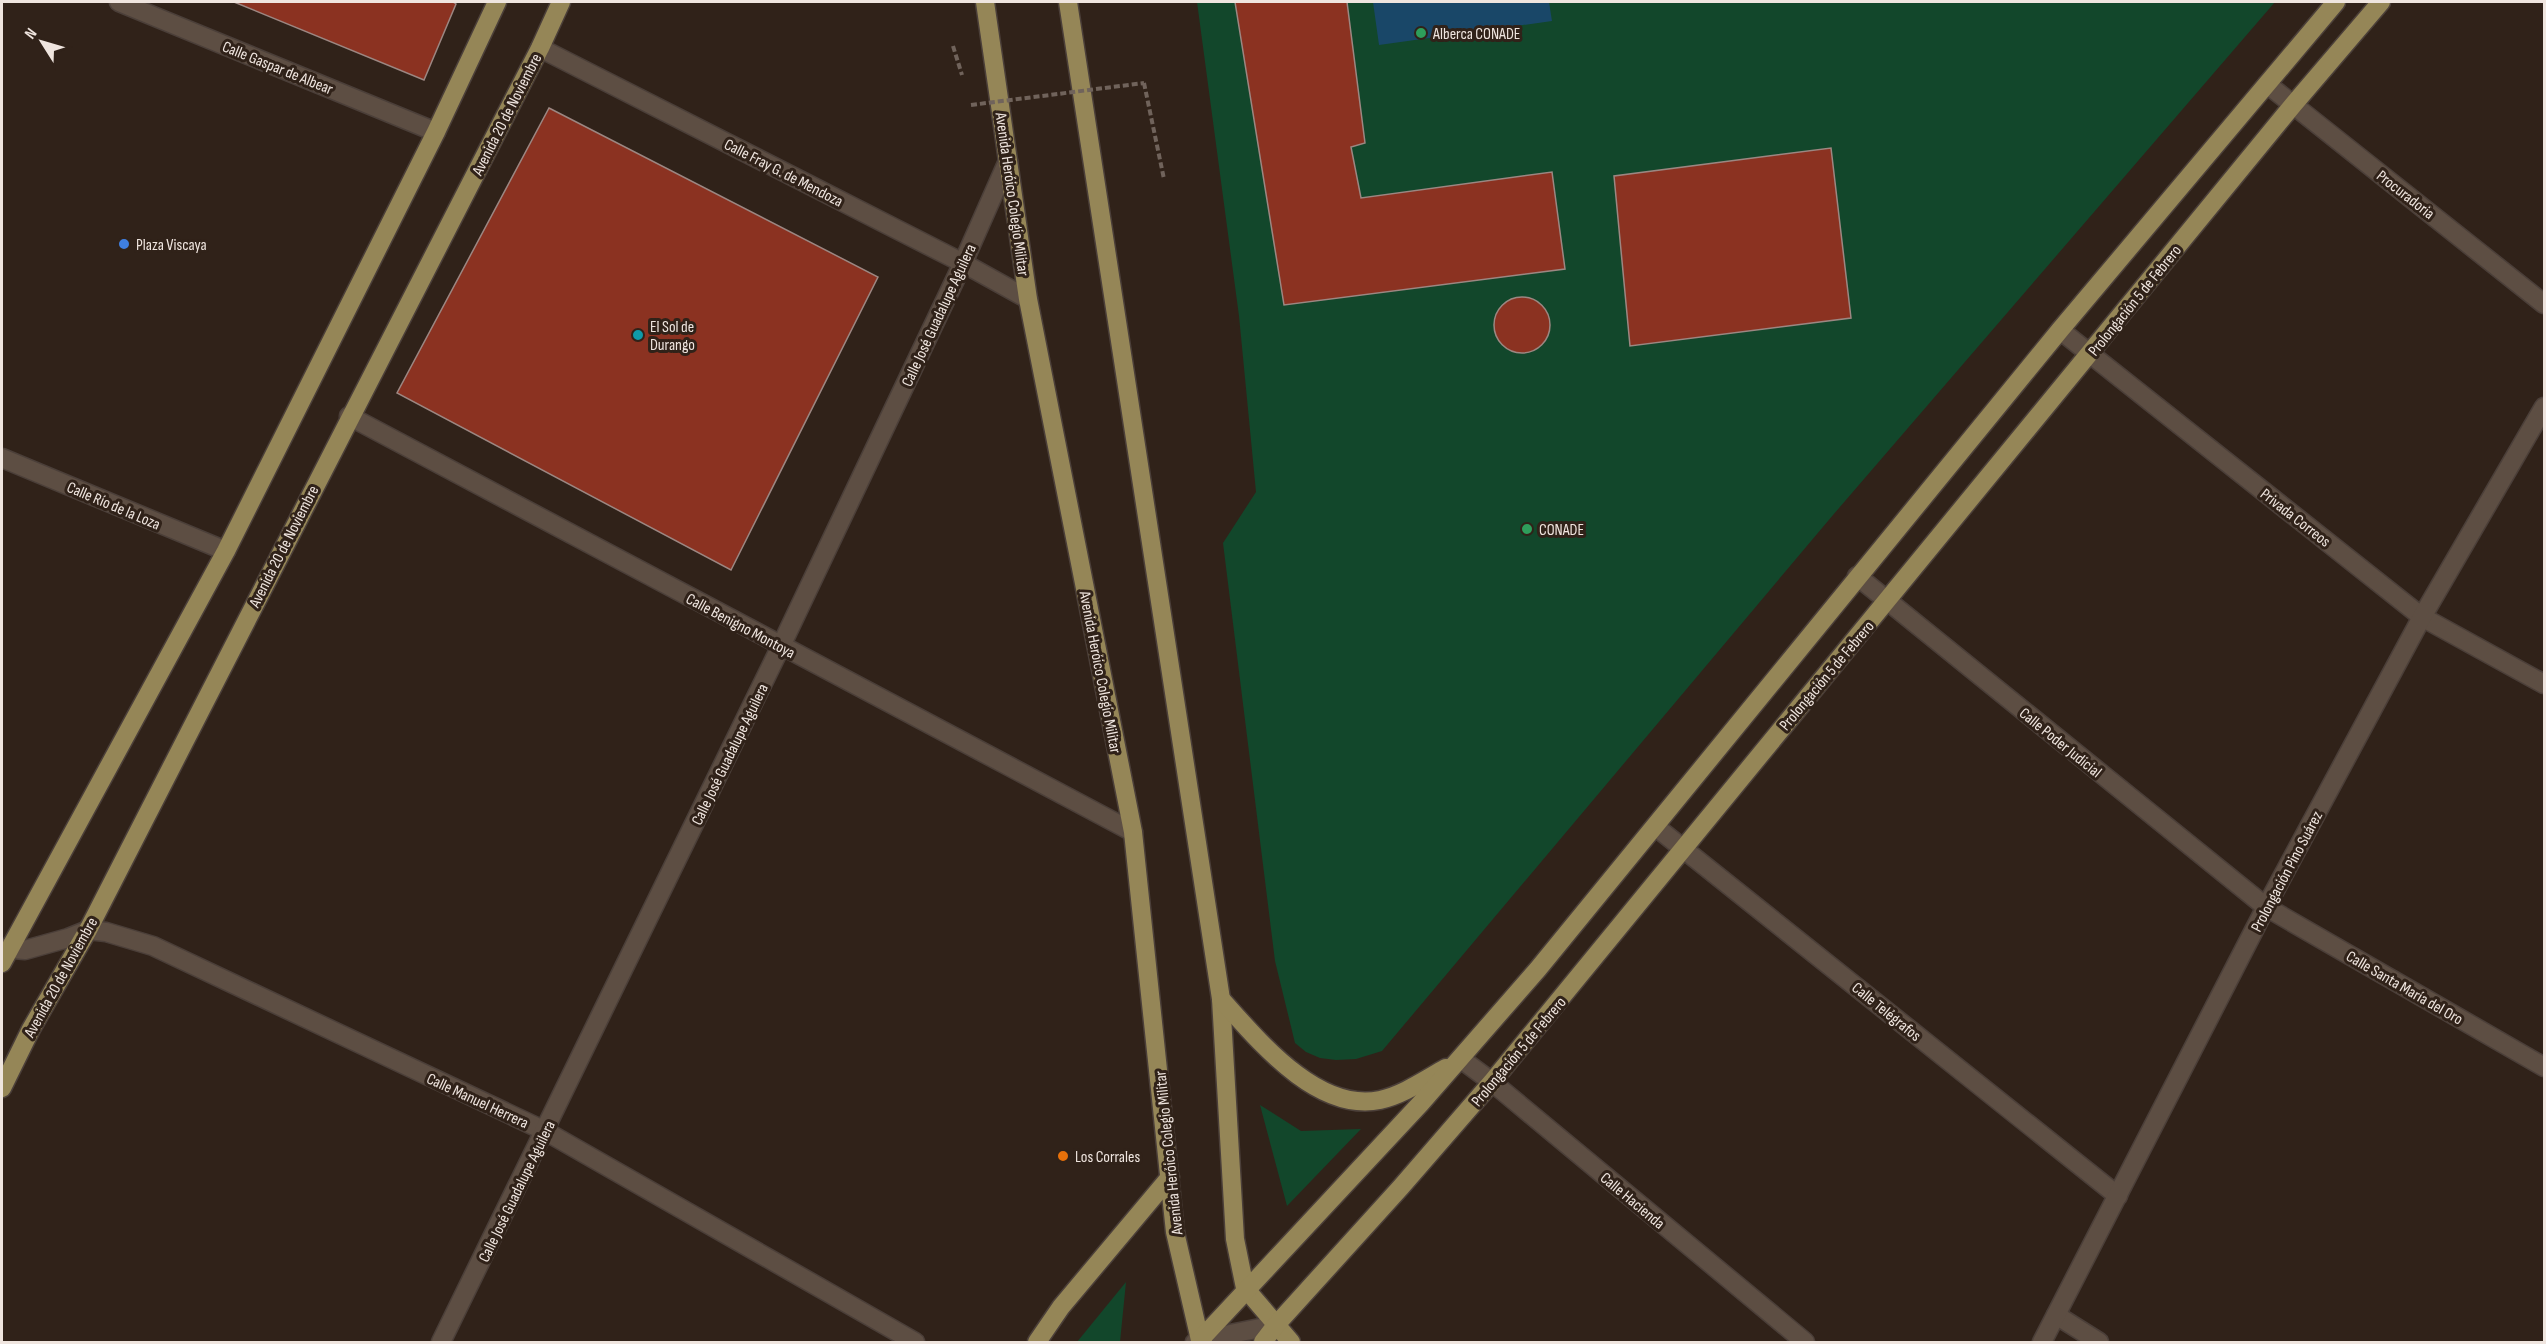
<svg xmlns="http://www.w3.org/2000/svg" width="2546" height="1344" font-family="'Sofia Sans Condensed',sans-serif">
<rect width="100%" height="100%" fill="#302219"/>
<!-- green -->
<g fill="#12472b">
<path d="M1197,2H2275L1833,515L1382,1051L1356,1059L1336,1060L1320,1058L1306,1052L1295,1043L1275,961L1223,543L1256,492L1239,316Z"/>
<path d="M1260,1105L1301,1131L1361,1129L1287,1206Z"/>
<path d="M1126,1282L1120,1342H1077Z"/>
</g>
<!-- water -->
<path fill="#194768" d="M1373,2H1549L1552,21L1379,45Z"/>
<!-- building -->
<g fill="#8b3221" stroke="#9c8782" stroke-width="1.5">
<path d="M234,2H453L456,4L424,80Z"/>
<path d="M1235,2H1347L1365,143L1351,147L1361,198L1552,172L1565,269L1284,305Z"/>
<path d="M549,108L878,277L731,570L397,393Z"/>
<path d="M1831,148L1851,318L1630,346L1614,176Z"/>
<circle cx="1522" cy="325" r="28"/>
</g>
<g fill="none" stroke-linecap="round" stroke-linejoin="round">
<defs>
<g id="minor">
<path d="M119,2L436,132"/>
<path d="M540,48L963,263L1028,299"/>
<path d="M2267,84L2544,304"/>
<path d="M2060,330L2422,617L2544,684"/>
<path d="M349,416L1133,832"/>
<path d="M2,458L226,551"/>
<path d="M1857,576L2266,907L2544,1067"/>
<path d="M1656,827L2118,1196"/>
<path d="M2,948L25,950L68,938L88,930L106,932L153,946L545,1131L915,1342"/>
<path d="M1461,1059L1492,1082L1805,1342"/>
<path d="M2056,1315L2099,1342"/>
<path d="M441,1342L781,646L963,263L1008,161"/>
<path d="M1195,1342L1200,1340L1276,1325"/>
<path d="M2042,1342L2266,907L2422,617L2544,407"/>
</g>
<g id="major">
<path d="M985,2L1028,299L1133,832L1175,1232L1200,1340L1203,1342"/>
<path d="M1068,2L1221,999L1235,1239L1245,1288L1291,1342"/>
<path d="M2,963L226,551L436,132L497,2"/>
<path d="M1221,999C1258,1040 1317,1113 1380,1100C1403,1095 1426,1079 1446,1068"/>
<path d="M2,1088L31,1029L88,930L540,48L561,2"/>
<path d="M1200,1340L1421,1103L1538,969L2060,330L2336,2"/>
<path d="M1037,1342L1061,1307L1170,1177"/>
<path d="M1263,1342L1276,1325L1401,1187L1492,1082L2293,105L2381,2"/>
</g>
</defs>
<!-- minor casing -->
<use href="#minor" stroke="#4b3f39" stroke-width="21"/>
<!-- major casing -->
<use href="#major" stroke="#4b3f39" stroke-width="21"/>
<!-- path -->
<g stroke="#70635b" stroke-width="4" stroke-dasharray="6 3" stroke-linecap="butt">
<path d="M953,46L962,75"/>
<path d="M1144,83L1164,179"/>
</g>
<!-- minor -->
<use href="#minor" stroke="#5d4e43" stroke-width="18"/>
<!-- major -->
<use href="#major" stroke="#958657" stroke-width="18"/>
<!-- path-bridge -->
<path stroke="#70635b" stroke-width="4" stroke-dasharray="6 3" stroke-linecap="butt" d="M971,105L1144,83"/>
</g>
<!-- markers -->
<g fill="#2e9e5b" stroke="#302219" stroke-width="2">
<circle cx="1421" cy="33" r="6"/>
<circle cx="1527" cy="529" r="6"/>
</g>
<circle fill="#3f7fe0" stroke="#302219" stroke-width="2" cx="124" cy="244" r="6"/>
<circle fill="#0f9aa8" stroke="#302219" stroke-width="2" cx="638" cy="335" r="6"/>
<circle fill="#e8710a" stroke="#302219" stroke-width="2" cx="1063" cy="1156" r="6"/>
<g text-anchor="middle" stroke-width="6" stroke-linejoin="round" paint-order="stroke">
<!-- poi labels -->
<g font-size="16" fill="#efe5df" stroke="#302219" text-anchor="start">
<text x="1433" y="39">Alberca CONADE</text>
<text x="136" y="250">Plaza Viscaya</text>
<text x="650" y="332">El Sol de<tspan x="650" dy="18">Durango</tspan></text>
<text x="1539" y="535">CONADE</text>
<text x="1075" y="1162">Los Corrales</text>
</g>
<!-- street labels -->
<g font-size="16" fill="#efe5df" stroke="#302219">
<text transform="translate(278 67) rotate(22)" y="6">Calle Gaspar de Albear</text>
<text transform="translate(506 114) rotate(-63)" y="6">Avenida 20 de Noviembre</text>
<text transform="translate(784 172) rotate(27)" y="6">Calle Fray G. de Mendoza</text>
<text transform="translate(1013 194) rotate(82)" y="6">Avenida Heróico Colegio Militar</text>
<text transform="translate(2406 194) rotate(38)" y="6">Procuradoria</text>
<text transform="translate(2134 300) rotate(-51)" y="6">Prolongación 5 de Febrero</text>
<text transform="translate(938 315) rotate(-65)" y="6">Calle José Guadalupe Aguilera</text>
<text transform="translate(114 505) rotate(23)" y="6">Calle Río de la Loza</text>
<text transform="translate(2296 517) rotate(38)" y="6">Privada Correos</text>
<text transform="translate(283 546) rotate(-63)" y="6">Avenida 20 de Noviembre</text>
<text transform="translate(741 625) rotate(28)" y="6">Calle Benigno Montoya</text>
<text transform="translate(1101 672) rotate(79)" y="6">Avenida Heróico Colegio Militar</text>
<text transform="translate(1826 675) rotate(-50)" y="6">Prolongación 5 de Febrero</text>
<text transform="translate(2061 742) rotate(39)" y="6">Calle Poder Judicial</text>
<text transform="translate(729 754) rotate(-64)" y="6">Calle José Guadalupe Aguilera</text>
<text transform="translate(2286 871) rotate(-62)" y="6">Prolongación Pino Suárez</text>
<text transform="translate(60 977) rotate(-61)" y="6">Avenida 20 de Noviembre</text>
<text transform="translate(2405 987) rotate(30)" y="6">Calle Santa María del Oro</text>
<text transform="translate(1887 1011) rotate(39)" y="6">Calle Telégrafos</text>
<text transform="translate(1518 1051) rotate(-50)" y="6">Prolongación 5 de Febrero</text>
<text transform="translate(478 1100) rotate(25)" y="6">Calle Manuel Herrera</text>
<text transform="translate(1168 1153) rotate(-96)" y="6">Avenida Heróico Colegio Militar</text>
<text transform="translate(516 1191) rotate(-64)" y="6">Calle José Guadalupe Aguilera</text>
<text transform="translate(1633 1200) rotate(40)" y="6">Calle Hacienda</text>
</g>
</g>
<!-- border -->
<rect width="2546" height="1344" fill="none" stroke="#efe5df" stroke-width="6"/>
<!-- north arrow -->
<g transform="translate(42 42) rotate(307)" stroke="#302219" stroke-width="4.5" paint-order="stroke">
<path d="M0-4.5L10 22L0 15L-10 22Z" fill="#efe5df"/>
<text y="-9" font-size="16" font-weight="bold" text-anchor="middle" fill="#efe5df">N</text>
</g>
</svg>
